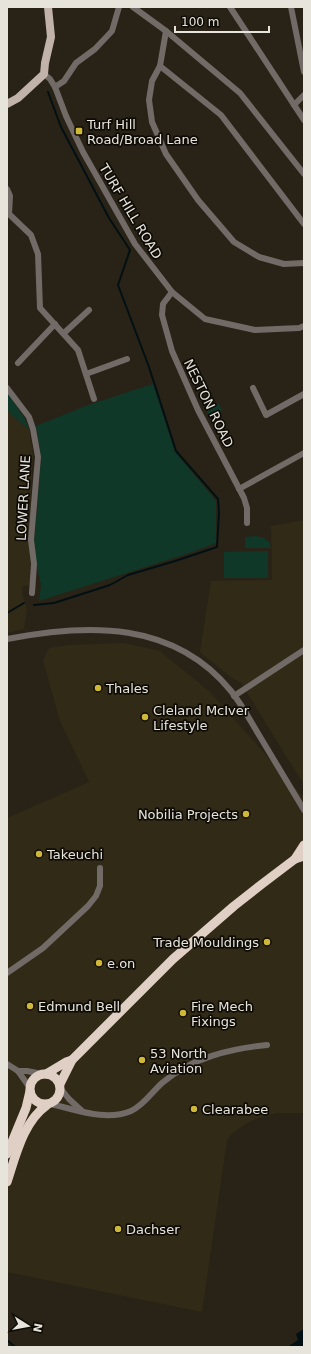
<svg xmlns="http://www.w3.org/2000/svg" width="311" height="1354" font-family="'DejaVu Sans',sans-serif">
<rect width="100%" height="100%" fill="#282316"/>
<!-- built -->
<g fill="#312a16">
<path d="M7,410L21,423L29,429L33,454L29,537L31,581L30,585L23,586L22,593L27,610L24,629L7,633Z"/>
<path d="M304,520V785L241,683L229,676L200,652L211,581L272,580L271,526Z"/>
<path d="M124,643L160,651L210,692L304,798V1113H276L251,1121L235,1131L227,1140L202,1312L7,1272V818L89,782L60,721L43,660L49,648L69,645Z"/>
</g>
<!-- green -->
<g fill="#103828">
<path d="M153,384L175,452L216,501V543L192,552L39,601L41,585L36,563L34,545L41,458L36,426L88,405Z"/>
<path d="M7,392L25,419L29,429L21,423L7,410Z"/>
<path d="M218,403L222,411L209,417L205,408Z"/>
<path d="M256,536L264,538L269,542L271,548H245V537Z"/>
<path d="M268,551V578H224V552Z"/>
</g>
<!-- water -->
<path fill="#021014" d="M304,1329V1347H287L298,1340L296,1334Z"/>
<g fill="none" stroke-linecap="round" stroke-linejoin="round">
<!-- stream -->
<g stroke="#021014" stroke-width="2">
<path d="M34,605L54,603L110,585L128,575L175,561L217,547L219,512L218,499L176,451L149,367L118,285L130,250L109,218L61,127L48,92"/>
<path d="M7,613L24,603"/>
<path d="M7,1340L15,1347"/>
</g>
<!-- minor -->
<g stroke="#716a66" stroke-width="6">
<path d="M133,7L166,31L240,93L304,174"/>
<path d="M230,7L304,120"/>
<path d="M291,7L304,72"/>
<path d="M166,31L160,66L152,81L149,100L152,122L166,154L198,200L234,242L259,257L284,264L304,263"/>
<path d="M160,66L221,115L304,224"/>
<path d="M44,74L50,79L55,87L66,116L83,152L135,244L172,292L205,319L255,330L299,328L304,326"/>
<path d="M55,87L64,81L76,63L95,49L112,31L119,7"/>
<path d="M294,105L304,95"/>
<path d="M7,189L10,196L9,214"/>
<path d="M7,214H9L31,235L38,254L40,308L78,350L94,399"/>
<path d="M172,292L163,304L162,315L172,351L198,410L244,498L247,508V523"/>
<path d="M64,333L89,310"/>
<path d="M18,363L55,324"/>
<path d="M86,374L127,359"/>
<path d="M7,388L29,417L33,429L38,457L31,540L34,564L32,593"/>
<path d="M253,388L266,415L304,394"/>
<path d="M239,489L304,453"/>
<path d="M7,639C88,623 174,621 231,691C243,706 252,724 262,740C276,763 290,787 304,810"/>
<path d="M234,696L304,650"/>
<path d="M7,973L43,948L88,906L96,896L100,886V868"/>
<path d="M7,1064L18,1071L30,1088"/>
<path d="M18,1071H27L42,1074"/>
<path d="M61,1089L69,1099L82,1111"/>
<path d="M50,1104C75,1109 105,1122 131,1111C143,1106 152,1092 162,1083C191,1058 229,1049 267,1045"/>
</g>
<!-- major -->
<path stroke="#c1b2aa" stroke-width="8" d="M7,104L18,98L44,74L45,63L51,37L48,7"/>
<!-- highway -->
<g stroke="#e0cfc5" stroke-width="9">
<path d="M295,859L304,845"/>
<circle cx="45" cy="1089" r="15"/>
<path d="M46,1074L66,1062L72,1060"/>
<path d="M60,1084L72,1060L173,959L234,906L262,884L295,859L304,856"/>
<path d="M7,1154L26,1108L30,1091"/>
<path d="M7,1182C16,1155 23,1122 47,1105"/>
</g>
</g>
<!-- markers -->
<g fill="#cfb837" stroke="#0f0c07" stroke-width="1.5">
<rect x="75" y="127" width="8" height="8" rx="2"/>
<circle cx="98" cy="688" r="4"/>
<circle cx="145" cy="717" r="4"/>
<circle cx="246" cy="814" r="4"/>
<circle cx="39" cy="854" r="4"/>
<circle cx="267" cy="942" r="4"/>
<circle cx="99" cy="963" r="4"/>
<circle cx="30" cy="1006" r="4"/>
<circle cx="183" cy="1013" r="4"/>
<circle cx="142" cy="1060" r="4"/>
<circle cx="194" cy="1109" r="4"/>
<circle cx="118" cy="1229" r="4"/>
</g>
<g text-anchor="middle" stroke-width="3.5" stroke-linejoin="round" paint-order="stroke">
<!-- poi labels -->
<g font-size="13" fill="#e7e4db" stroke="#0f0c07" text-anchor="start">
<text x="87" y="129">Turf Hill<tspan x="87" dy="15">Road/Broad Lane</tspan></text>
<text x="106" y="693">Thales</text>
<text x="153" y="715">Cleland McIver<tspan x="153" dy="15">Lifestyle</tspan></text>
<text x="238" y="819" text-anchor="end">Nobilia Projects</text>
<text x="47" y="859">Takeuchi</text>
<text x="259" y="947" text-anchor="end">Trade Mouldings</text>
<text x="107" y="968">e.on</text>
<text x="38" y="1011">Edmund Bell</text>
<text x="191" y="1011">Fire Mech<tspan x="191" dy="15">Fixings</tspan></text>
<text x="150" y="1058">53 North<tspan x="150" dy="15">Aviation</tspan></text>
<text x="202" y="1114">Clearabee</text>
<text x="126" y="1234">Dachser</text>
</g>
<!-- street labels -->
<g font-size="13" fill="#e7e4db" stroke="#0f0c07">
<text transform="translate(131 211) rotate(59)" y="5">TURF HILL ROAD</text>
<text transform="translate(209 403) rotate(64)" y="5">NESTON ROAD</text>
<text transform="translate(23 498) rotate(-87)" y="5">LOWER LANE</text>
</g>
</g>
<!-- border -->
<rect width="311" height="1354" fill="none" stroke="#e7e4db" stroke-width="16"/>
<!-- north arrow -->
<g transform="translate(28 1326) rotate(101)" stroke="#0f0c07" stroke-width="3" paint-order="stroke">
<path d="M0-3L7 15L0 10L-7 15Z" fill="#e7e4db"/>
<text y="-6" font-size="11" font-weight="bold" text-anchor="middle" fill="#e7e4db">N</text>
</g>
<!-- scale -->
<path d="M175 26v6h94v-6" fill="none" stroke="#e7e4db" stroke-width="2"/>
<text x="181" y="26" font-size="12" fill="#e7e4db" stroke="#0f0c07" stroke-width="3" paint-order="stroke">100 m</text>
</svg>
